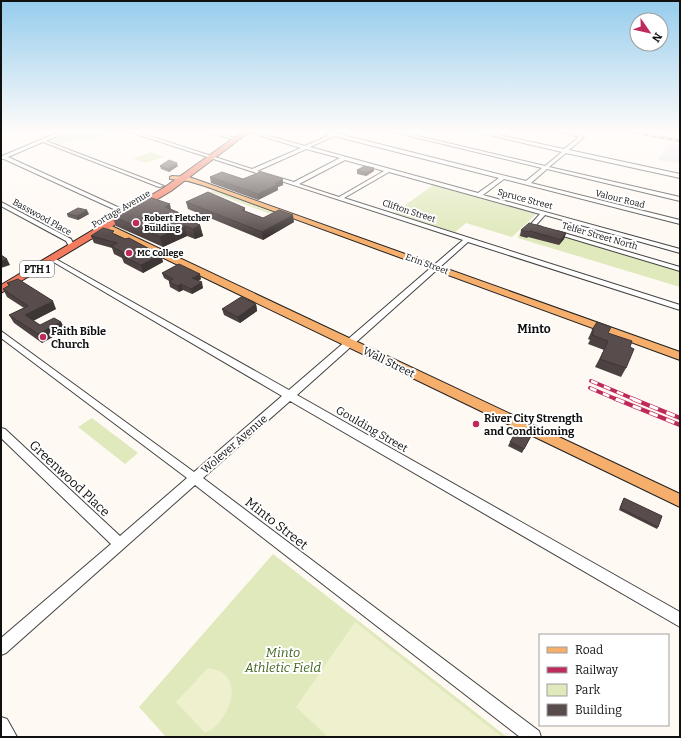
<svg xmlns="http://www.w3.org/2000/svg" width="681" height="738" font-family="Bitter,serif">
<rect width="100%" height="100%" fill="#fff9f3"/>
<!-- industrial -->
<path fill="#eae5ee" d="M670,144L680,145V164L658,160Z"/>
<!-- green -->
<g fill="#e0e9bc">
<path d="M70,132H112L84,141L76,138L61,145L51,141Z"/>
<path d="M151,152L164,157L145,163L133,158Z"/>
<path d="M433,185L536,214L512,237L466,223L455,232L394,213Z"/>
<path d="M212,191H216L279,214H270L214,193L209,194Z"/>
<path d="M527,226L680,270V287L518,238V235Z"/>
<path d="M92,418L138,453L125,464L78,427Z"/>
<path d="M273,554L507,737H166L139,707Z"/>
</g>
<!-- pitch -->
<g fill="#eef0ce">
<path d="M355,622L502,737H328L296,707Z"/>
<path d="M208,668C212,669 219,670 223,673C240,687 229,711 218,724C215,728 209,731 205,733L176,702Z"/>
</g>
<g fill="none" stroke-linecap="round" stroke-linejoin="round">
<defs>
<g id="minor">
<path d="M59,132H65L46,141L164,186L159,187L43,142L8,157L122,209V211L120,212L4,159H1L2,156Z"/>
<path d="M130,132H137L252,169L301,148L248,132H255L305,146L330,135L322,132L335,133L526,181L542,168L393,132H401L545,166L562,152L476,132H485L564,149L579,137L561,132H568L584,137L569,150L680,174V178L566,153L549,167L680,197V201L547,169L531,183L680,220V224L504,179L483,195L680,249V253L545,215L536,225L542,227V229L530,227V225L540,214L389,172L344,198L680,305V310L468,242L297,395L680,612V627L290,401L203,478L539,731L541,737H520L195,485L6,653L1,655V638L111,544L1,438V428L5,429L120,536L187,478L1,338V331L194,472L282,396L50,260V258H54L289,390L463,240ZM334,136L499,178L478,193L310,147ZM306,149L340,158L294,182L257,171ZM345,160L384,171L339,197L299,184Z"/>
<path d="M206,132H214L238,139L236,140Z"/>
<path d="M1,202L71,239L75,247L74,248H70L66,241L1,206Z"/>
<path d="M553,231H557L680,267V271L553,233Z"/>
<path d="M1,717L7,719L17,737H1Z"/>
</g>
<g id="major">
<path d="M172,176L189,177L209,184L680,352V360L205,186L188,181L170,179V177Z"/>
<path d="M95,221H101L680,494V507L95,225Z"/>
</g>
<path id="highway" d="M242,132H249L171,191L1,293V285L165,187Z"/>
</defs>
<!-- minor casing -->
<use href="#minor" stroke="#434343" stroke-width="2"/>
<!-- major casing -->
<use href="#major" stroke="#212121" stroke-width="2"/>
<!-- highway casing -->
<use href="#highway" stroke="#212121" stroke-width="2"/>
<!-- minor -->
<use href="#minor" fill="#fff" fill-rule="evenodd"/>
<!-- major -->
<use href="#major" fill="#f5ae6c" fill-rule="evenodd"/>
<!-- highway -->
<use href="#highway" fill="#f17a5f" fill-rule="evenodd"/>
<defs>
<path id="rail-far2" d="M633,132L680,141"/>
<g id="rail-far1">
<path d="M591,381L636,400"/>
<path d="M590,388L618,400"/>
</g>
<g id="rail">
<path d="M616,399L680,425"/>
<path d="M633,399L680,418"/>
</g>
</defs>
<!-- rail-far2 casing -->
<use href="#rail-far2" stroke="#be2a59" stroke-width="2.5"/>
<!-- rail-far1 casing -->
<use href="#rail-far1" stroke="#be2a59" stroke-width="4"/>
<!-- rail casing -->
<use href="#rail" stroke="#be2a59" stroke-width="4.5"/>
<!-- rail-far2 -->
<use href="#rail-far2" stroke="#fff" stroke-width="1.5" stroke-dasharray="4" stroke-linecap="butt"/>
<!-- rail-far1 -->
<use href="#rail-far1" stroke="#fff" stroke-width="2.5" stroke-dasharray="7" stroke-linecap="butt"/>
<!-- rail -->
<use href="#rail" stroke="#fff" stroke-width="3" stroke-dasharray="9" stroke-linecap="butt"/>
</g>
<!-- wall -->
<g fill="#4c4241">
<path d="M160,166H178L169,172L161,169Z"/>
<path d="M357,170L374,171L366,176L357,174Z"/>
<path d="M210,177L243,179L283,185L278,187V190L258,200L211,183Z"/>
<path d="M186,202L245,208V211L263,218L294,222L263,240L188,209Z"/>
<path d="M171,209L182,217L200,225L203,236L195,239L187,236L163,247L116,226L112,216Z"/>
<path d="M67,214H89L78,220L68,217Z"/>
<path d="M521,230L566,233L564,239L559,245L528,237L527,238L520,236Z"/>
<path d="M115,234L161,255L163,262L143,273L124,263L122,258L114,254L112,248L94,243L91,236Z"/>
<path d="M162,273L201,279L198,281L203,288L192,294L183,290L179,292L170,287L169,282V281L164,278Z"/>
<path d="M7,283L56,309L33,321L40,325L61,322L65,330L42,343L14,323L9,315L24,308L7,297L3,289L9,286Z"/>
<path d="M256,304L257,311L240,323L224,315L222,309Z"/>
<path d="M592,330L608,333L630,347L626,368L621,377L595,367L604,350L588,344L590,340L588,339Z"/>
<path d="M531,436L522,453L508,446L510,442Z"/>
<path d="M624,498L658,527L657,529L619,510L623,500Z"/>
</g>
<!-- shaded-wall -->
<g fill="#3e3635">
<path d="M177,163L178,166L169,172L168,169Z"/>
<path d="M374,168V171L366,176V173Z"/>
<path d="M283,179V185L278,187V190L258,200V194L275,183Z"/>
<path d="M170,204L172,214L165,207Z"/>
<path d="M87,210L89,214L78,220L77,216Z"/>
<path d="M180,213L183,223L176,215Z"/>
<path d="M293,215L294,222L263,240L262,232Z"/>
<path d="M200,225L203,236L195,239L193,229Z"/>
<path d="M185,226L187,236L163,247L160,237Z"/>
<path d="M566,233L564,239L559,245L561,240Z"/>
<path d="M161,255L163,262L143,273L141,265Z"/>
<path d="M7,259L10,265L1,268V261Z"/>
<path d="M200,274L201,279L194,283L192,278Z"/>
<path d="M202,282L203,288L192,294L191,289Z"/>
<path d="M181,284L183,290L179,292L178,286Z"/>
<path d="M53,301L56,309L29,323L25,315Z"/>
<path d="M256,304L257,311L240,323L238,317Z"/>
<path d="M61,322L65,330L42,343L38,334Z"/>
</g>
<!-- building -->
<g fill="#584d4c" stroke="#3e3635">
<path d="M169,160L177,163L168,169L160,166Z"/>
<path d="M365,166L374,168L366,173L357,170Z"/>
<path d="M222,172L243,179L260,172L283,179L275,183L278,184L258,194L210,177Z"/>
<path d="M208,192L245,208L242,210L263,218L279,210L293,215L262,232L186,202Z"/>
<path d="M146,196L170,204L165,207L180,213L176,215L200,225L193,229L185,226L160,237L112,216Z"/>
<path d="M78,208L87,210L77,216L67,214Z"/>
<path d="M529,223L566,233L561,240L530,231L529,232L521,230Z"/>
<path d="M103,228L114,231L112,233L125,239L129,238L161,255L141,265L122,256L126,254L111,246L117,243L91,236Z"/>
<path d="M1,255L7,259L1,261Z"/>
<path d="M179,264L200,274L192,278L202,282L191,289L181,284L178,286L169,282L173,279L162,273Z"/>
<path d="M18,279L53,301L25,315L40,325L54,318L61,322L38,334L9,315L28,306L3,289L10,285L7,283Z"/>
<path d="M241,297L256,304L238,317L222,309Z"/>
<path d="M597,322L611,327L608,333L632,341L630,347L634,349L626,368L600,359L608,341L592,335L594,331L592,330Z"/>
<path d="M518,429L531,436L524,449L510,442Z"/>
<path d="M624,498L662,516L658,527L620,508Z"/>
</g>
<!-- sky -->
<linearGradient id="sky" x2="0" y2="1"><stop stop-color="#95cced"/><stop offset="0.56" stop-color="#fffcfa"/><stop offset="1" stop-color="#fffcfa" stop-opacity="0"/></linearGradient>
<rect width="681" height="235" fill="url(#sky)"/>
<!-- markers -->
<g fill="#be2a59" stroke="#fff" stroke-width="1.5">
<circle cx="136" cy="223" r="4"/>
<circle cx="129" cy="253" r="4"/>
<circle cx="43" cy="337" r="4"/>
<circle cx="476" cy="424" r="4"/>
</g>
<g text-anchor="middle" stroke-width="4" stroke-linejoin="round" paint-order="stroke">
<!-- far-street labels -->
<g font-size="9" fill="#101010" stroke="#fff">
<text transform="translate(525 199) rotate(15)" y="3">Spruce Street</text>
<text transform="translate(620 199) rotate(14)" y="3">Valour Road</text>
<text transform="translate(121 209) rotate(-30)" y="3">Portage Avenue</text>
<text transform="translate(409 211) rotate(18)" y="3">Clifton Street</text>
<text transform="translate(42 217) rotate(29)" y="3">Basswood Place</text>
<text transform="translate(600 236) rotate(16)" y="3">Telfer Street North</text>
<text transform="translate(427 264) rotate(20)" y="3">Erin Street</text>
</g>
<!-- far-poi labels -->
<g font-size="9" font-weight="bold" fill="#101010" stroke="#fff" text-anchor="start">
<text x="144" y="221">Robert Fletcher<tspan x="144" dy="10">Building</tspan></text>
<text x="137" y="256">MC College</text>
</g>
<!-- shield labels -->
<rect fill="#fff" stroke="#585858" stroke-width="1" x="20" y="261" width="34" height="16" rx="3"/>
<g font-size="10" font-weight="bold" fill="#101010">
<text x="37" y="273">PTH 1</text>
</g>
<!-- poi labels -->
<g font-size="11" font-weight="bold" fill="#101010" stroke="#fff" text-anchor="start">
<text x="51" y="335">Faith Bible<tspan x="51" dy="13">Church</tspan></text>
<text x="484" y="422">River City Strength<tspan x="484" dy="13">and Conditioning</tspan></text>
</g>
<!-- street labels -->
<g font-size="11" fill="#101010" stroke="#fff">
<text transform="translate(389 362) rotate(26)" y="4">Wall Street</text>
<text transform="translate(372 429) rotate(30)" y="4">Goulding Street</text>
<text transform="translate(234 444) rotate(-41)" y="4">Wolever Avenue</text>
</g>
<!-- neighbourhood labels -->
<g font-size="12" font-weight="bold" fill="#101010" stroke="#fff">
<text x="534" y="333">Minto</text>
</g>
<!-- near-street labels -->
<g font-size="13" fill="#101010" stroke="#fff">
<text transform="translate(70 478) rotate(43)" y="5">Greenwood Place</text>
<text transform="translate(277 523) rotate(38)" y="5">Minto Street</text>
</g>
<!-- near-park labels -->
<g font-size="13" font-style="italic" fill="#426720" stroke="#fff">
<text x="283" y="657">Minto<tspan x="283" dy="15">Athletic Field</tspan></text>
</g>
</g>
<!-- border -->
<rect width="681" height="738" fill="none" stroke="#101010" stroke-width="4"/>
<!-- legend -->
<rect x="539" y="634" width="130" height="92" fill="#ffffff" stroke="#9f9f9f"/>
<rect x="547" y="647" width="20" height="6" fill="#f5ae6c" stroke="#9f9f9f"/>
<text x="575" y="654" font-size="12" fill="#101010">Road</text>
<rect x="547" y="667" width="20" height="6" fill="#be2a59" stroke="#9f9f9f"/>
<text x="575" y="674" font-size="12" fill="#101010">Railway</text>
<rect x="547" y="684" width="20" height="12" fill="#e0e9bc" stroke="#9f9f9f"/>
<text x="575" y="694" font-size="12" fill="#101010">Park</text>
<rect x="547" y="704" width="20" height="12" fill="#584d4c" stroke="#9f9f9f"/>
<text x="575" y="714" font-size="12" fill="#101010">Building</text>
<!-- north arrow -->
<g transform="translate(649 32) rotate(124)"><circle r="19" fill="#ffffff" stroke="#9f9f9f"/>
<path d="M0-3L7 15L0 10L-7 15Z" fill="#be2a59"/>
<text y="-6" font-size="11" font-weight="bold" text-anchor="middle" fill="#101010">N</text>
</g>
</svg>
